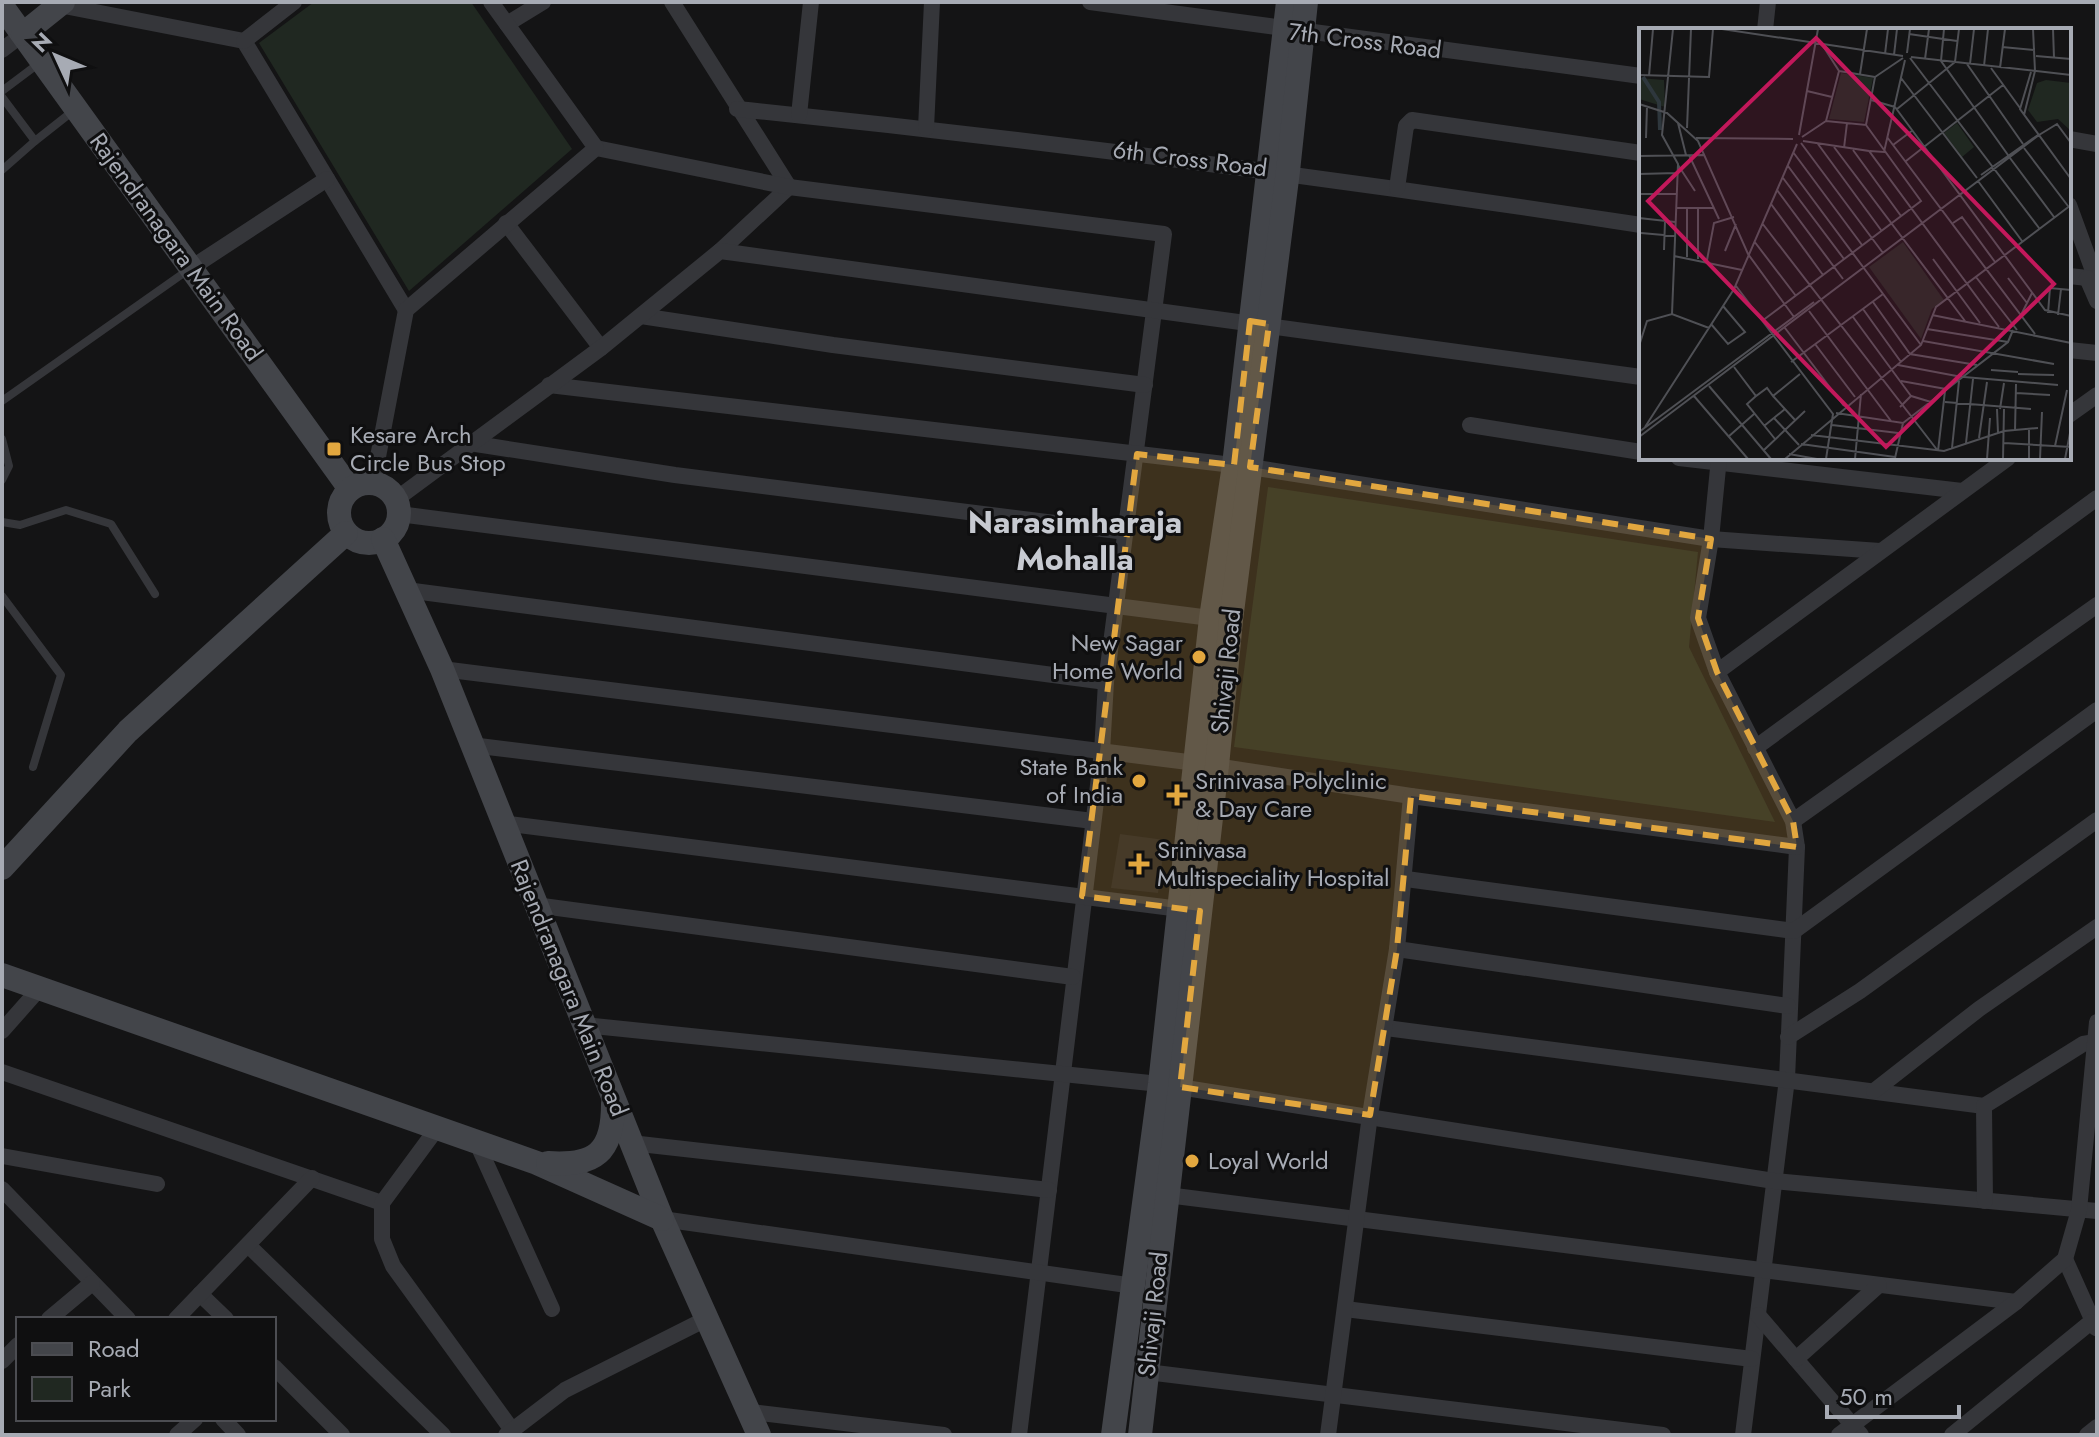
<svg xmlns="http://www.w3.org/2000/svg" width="2099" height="1437" font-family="Jost,sans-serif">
<rect width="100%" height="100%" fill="#141415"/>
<!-- built -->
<path fill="#202022" d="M1120,834L1165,840L1158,893L1111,888Z"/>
<!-- green -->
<g fill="#202821">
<path d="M314,2H471L572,149L409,291L259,43Z"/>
<path d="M1268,487L1698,552L1689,647L1775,822L1234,747Z"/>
</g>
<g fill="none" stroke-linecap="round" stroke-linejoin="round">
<!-- lane -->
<g stroke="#35363a" stroke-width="8">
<path d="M2,91L38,64"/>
<path d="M2,97L35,141L73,111"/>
<path d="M2,170L35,141"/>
<path d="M2,401L188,270"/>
<path d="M2,439L9,466L2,480"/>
<path d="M2,522L20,525L66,510L111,524L155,594"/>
<path d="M2,596L61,675L33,767"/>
</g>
<!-- street -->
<g stroke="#35363a" stroke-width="16">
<path d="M672,2L789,187L720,251"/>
<path d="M1090,2L1641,76"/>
<path d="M59,5L244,41L406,310"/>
<path d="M507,24L543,2"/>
<path d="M1765,30L1768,2"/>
<path d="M244,41L294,2"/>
<path d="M2,50L23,34"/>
<path d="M737,109C1040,140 1340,179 1641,225"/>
<path d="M799,115L811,2"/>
<path d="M926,128L932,2"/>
<path d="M2069,139L2097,144"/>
<path d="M596,148L789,187L1164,234L1106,682L1102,752L1019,1435"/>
<path d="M1397,188L1406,126L1412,120L1641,153"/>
<path d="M2069,205L2096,279"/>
<path d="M506,223L601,348"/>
<path d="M191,268L327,179"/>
<path d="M2069,276L2097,279"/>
<path d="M2087,278L2097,301"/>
<path d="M641,316L833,345L1145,385"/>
<path d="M2069,350L2097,353"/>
<path d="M549,385L1250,467L1711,539L1880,551"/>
<path d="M2069,415L2097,395"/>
<path d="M1470,425L1641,452"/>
<path d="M476,444L675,475L1126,532"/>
<path d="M1679,458L1962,491"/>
<path d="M1719,458L1711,539L1698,618L1717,672L1793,821L1797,847L1787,1079L1743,1435"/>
<path d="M373,483L406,310L596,148L491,2"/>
<path d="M395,500L601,348L720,251L1641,377"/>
<path d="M399,514L1218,619"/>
<path d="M406,590L1106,682"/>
<path d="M442,669L1196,763L1411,796L1797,847"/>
<path d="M1717,672L2008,458"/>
<path d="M471,745L1093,821"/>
<path d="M1755,748L2097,498"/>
<path d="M1793,821L2097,605"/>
<path d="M502,823L1180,909"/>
<path d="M1406,879L1794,931L2097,710"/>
<path d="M535,905L1073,977"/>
<path d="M1397,949L1788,1006"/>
<path d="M584,1025L1160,1084L1774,1181L2097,1211"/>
<path d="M1386,1028L1984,1106"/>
<path d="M2,1031L40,988"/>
<path d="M1788,1037L1860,991L2097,820"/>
<path d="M2,1072L382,1203"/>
<path d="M1874,1091L1979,1009L2097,927"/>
<path d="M438,1127L382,1203V1239L393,1266L512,1430"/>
<path d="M476,1141L552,1309"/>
<path d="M631,1143L1049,1190"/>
<path d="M2,1156L157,1184"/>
<path d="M2,1189L128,1319"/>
<path d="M1167,1195L2016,1302"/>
<path d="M1985,1201L1984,1106L2083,1044L2095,1042"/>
<path d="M662,1219L1134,1286"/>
<path d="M248,1245L443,1435"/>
<path d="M2065,1259L2096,1328"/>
<path d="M200,1294L226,1319"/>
<path d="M1345,1309L1752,1359"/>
<path d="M1758,1315L1861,1435"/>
<path d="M49,1319L92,1283"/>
<path d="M176,1319L312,1178"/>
<path d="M1796,1359L1879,1285"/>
<path d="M2,1361L18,1345"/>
<path d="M274,1367L342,1435"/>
<path d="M1147,1372L1663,1435"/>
<path d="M751,1412L944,1435"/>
<path d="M223,1419L238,1435"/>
<path d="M177,1435L195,1419"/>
<path d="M506,1435L565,1390L708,1318"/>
<path d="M1328,1435L1370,1115L1397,949L1411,796"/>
<path d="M1839,1435L2016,1302L2065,1259L2079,1210L2097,1022"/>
<path d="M1952,1435L2091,1322"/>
<path d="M2087,1435L2097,1427"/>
</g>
<!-- secondary -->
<g stroke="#43454a" stroke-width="24">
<path d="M2,6L350,489"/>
<path d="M23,34L63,2"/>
<circle cx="369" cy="513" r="30"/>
<path d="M383,539L442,669L662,1219L759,1435"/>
<path d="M2,868L128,731L346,533"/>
<path d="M2,975L537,1163L662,1219"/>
<path d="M548,1163C595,1166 613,1153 613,1104"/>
<path d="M1113,1435L1160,1084L1211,618L1234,465L1288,2"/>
<path d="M1140,1435L1217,766L1231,620L1288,171L1306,2"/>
</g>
</g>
<!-- marked area -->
<path fill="#e2a73f" fill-opacity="0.2" stroke="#e2a73f" stroke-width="6" stroke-dasharray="16 10" stroke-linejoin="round" d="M1250,321L1269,324L1250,467L1711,539L1698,618L1717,672L1793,821L1797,847L1411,796L1397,949L1370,1115L1180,1087L1200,911L1082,896L1137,454L1234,465Z"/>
<!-- markers -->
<g fill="#e2a73f" stroke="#0f0f10" stroke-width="3">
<rect x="326" y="441" width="16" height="16" rx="4"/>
<circle cx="1199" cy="657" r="8"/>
<circle cx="1139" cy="781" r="8"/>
<path d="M1173 783h8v8h8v8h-8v8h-8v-8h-8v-8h8z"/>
<path d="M1135 852h8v8h8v8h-8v8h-8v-8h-8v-8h8z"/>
<circle cx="1192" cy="1161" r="8"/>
</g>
<g text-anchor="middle" stroke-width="6" stroke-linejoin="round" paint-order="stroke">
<!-- street labels -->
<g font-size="24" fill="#a7abb4" stroke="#0f0f10">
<text transform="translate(1365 41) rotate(7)" y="8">7th Cross Road</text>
<text transform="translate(1190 159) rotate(7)" y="8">6th Cross Road</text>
<text transform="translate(176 247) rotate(54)" y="8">Rajendranagara Main Road</text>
<text transform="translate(1226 671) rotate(-84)" y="8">Shivaji Road</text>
<text transform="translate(569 988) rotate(68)" y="8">Rajendranagara Main Road</text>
<text transform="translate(1153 1314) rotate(-84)" y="8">Shivaji Road</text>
</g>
<!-- poi labels -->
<g font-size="24" fill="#a7abb4" stroke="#0f0f10" text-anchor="start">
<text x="350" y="443">Kesare Arch<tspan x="350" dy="28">Circle Bus Stop</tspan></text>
<text x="1183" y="651" text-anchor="end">New Sagar<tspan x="1183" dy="28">Home World</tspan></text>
<text x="1123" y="775" text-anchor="end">State Bank<tspan x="1123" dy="28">of India</tspan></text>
<text x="1195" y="789">Srinivasa Polyclinic<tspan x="1195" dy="28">&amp; Day Care</tspan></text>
<text x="1157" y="858">Srinivasa<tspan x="1157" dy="28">Multispeciality Hospital</tspan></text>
<text x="1208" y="1169">Loyal World</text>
</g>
<!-- district labels -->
<g font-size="32" font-weight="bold" fill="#c7cad1" stroke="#0f0f10">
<text x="1075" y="533">Narasimharaja<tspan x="1075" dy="37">Mohalla</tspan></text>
</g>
</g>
<!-- overview -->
<g transform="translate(1639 28)">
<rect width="432" height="432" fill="#141415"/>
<path d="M202,45L234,50L225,94L190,91ZM0,50L25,52L26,79L0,71ZM407,52L432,55V103L419,91L398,94L389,82L398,55ZM318,95L335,119L323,129L305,105ZM264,214L305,272L293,281L282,311L230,239Z" fill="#202821"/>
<path fill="none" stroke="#2e373d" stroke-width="4" d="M4,49L20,74L21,102"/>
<path fill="none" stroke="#4f5055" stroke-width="2" d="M83,1L264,28M305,1L302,33L369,127M414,1L415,30M270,6L318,13M184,18L200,43L187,93M363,19L396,22M268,25L271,1M246,26L249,1M255,27L258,1M397,28L432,31M272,29L432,47M271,30L400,200M286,31L290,1M328,36L384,116M331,36L335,1M345,38L349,1M352,40L381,80M361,40L366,1M200,43L236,49M392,44L381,81L432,151M221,46L228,1M0,47L70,49L74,1M10,48L14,1M262,50L338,150M168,63L193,69M232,72L256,79M0,76L28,85L59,113L109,226L155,289M256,79L406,282L432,288M258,81L316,34L320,1M385,87L396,43L394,1M39,95L47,127M48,100L52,1M160,107L179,1M163,109L187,93L227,97L236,49L264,30M248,109L396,306M7,110L8,78M57,110L154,111M164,113L230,123L360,299M162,115L244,225M179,116L242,202M254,117L274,102M195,119L326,293M205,120L208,95M385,120L429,178M214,122L262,188M231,123L245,124L266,32M154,124L223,217M50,127L80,191M0,128L66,127M371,130L415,189M267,133L364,57M39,137L56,163M149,138L282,317M0,146L38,145M342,147L399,107M144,150L205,231M339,153L383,213M138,162L204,251M0,166H37M132,176L184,247M37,180H75M0,190L36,194M123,195L299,423M314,195L323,189L356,234M2,205L36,208M115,213L157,268M25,222L26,193M86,223L97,196M35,228L103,242M48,229V180M59,231V180M294,231L341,295M68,232L75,195L95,189M337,249L378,302M369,250L388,275M97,258L194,386L187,431M234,274L271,326L338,337M224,281L262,334M170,283L252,393M409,285L411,260L432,262M33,286L39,136L23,107L34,1M293,287L432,315M382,287L393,265M419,287L422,261M214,289L272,368M123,293L282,173L227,97M72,296L89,316L106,304L84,278M146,300L205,378M288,301L369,314M284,313L415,336M176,316L216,369M0,318L8,293L33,286L70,300M152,334L244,266M259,337L323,349M95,339L117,368L128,360L134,368L161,346M352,342L379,344M379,346L415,347M325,349L419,357M262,353L307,361M70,358L132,431M377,365L411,367M55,368L109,431M117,368L108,376L136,411M134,368L156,392M306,374L392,381M261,379L272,368L292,374M358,381L359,405M361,381L365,355M197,385L264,395L369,314L374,302M135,390L160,417M193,397L259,405M125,398L146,381M6,399L95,261L158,116M376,403L377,356M0,404L175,274M172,407L305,423L365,403L399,400M0,409L400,107L418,96L432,115M89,409L115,386M340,410L348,354M327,415L334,351M365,415L432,419M162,416L256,429M416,418L428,362M313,420L320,353M125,422L166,383M299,423L306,363M150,426L178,431M256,430L264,395M146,431L282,317L297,279L432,177M216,431L222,366M348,431L351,390M364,431L365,381M390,431V401M401,431L403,384M426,431L432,400"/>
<path fill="#c2185b" fill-opacity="0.15" stroke="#c2185b" stroke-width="4" d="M177,10L415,256L247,419L9,173Z"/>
<rect width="432" height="432" fill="none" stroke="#a7abb4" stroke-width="4"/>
</g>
<!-- border -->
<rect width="2099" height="1437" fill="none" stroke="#a7abb4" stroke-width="8"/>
<!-- legend -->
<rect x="16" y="1317" width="260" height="104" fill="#0f0f10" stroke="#4c4d52" stroke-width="2"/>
<rect x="32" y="1343" width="40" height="12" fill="#43454a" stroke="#4c4d52" stroke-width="2"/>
<text x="88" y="1357" font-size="24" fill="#a7abb4">Road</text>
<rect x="32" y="1377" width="40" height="24" fill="#202821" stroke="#4c4d52" stroke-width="2"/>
<text x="88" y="1397" font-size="24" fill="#a7abb4">Park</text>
<!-- north arrow -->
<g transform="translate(56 56) rotate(314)" stroke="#0f0f10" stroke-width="6" paint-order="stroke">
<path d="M0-6L14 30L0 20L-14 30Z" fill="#a7abb4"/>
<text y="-12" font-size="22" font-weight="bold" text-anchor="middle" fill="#a7abb4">N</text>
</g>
<!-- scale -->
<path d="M1827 1405v12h132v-12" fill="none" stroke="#a7abb4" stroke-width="4"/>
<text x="1839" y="1405" font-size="24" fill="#a7abb4" stroke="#0f0f10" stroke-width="6" paint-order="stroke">50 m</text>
</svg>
